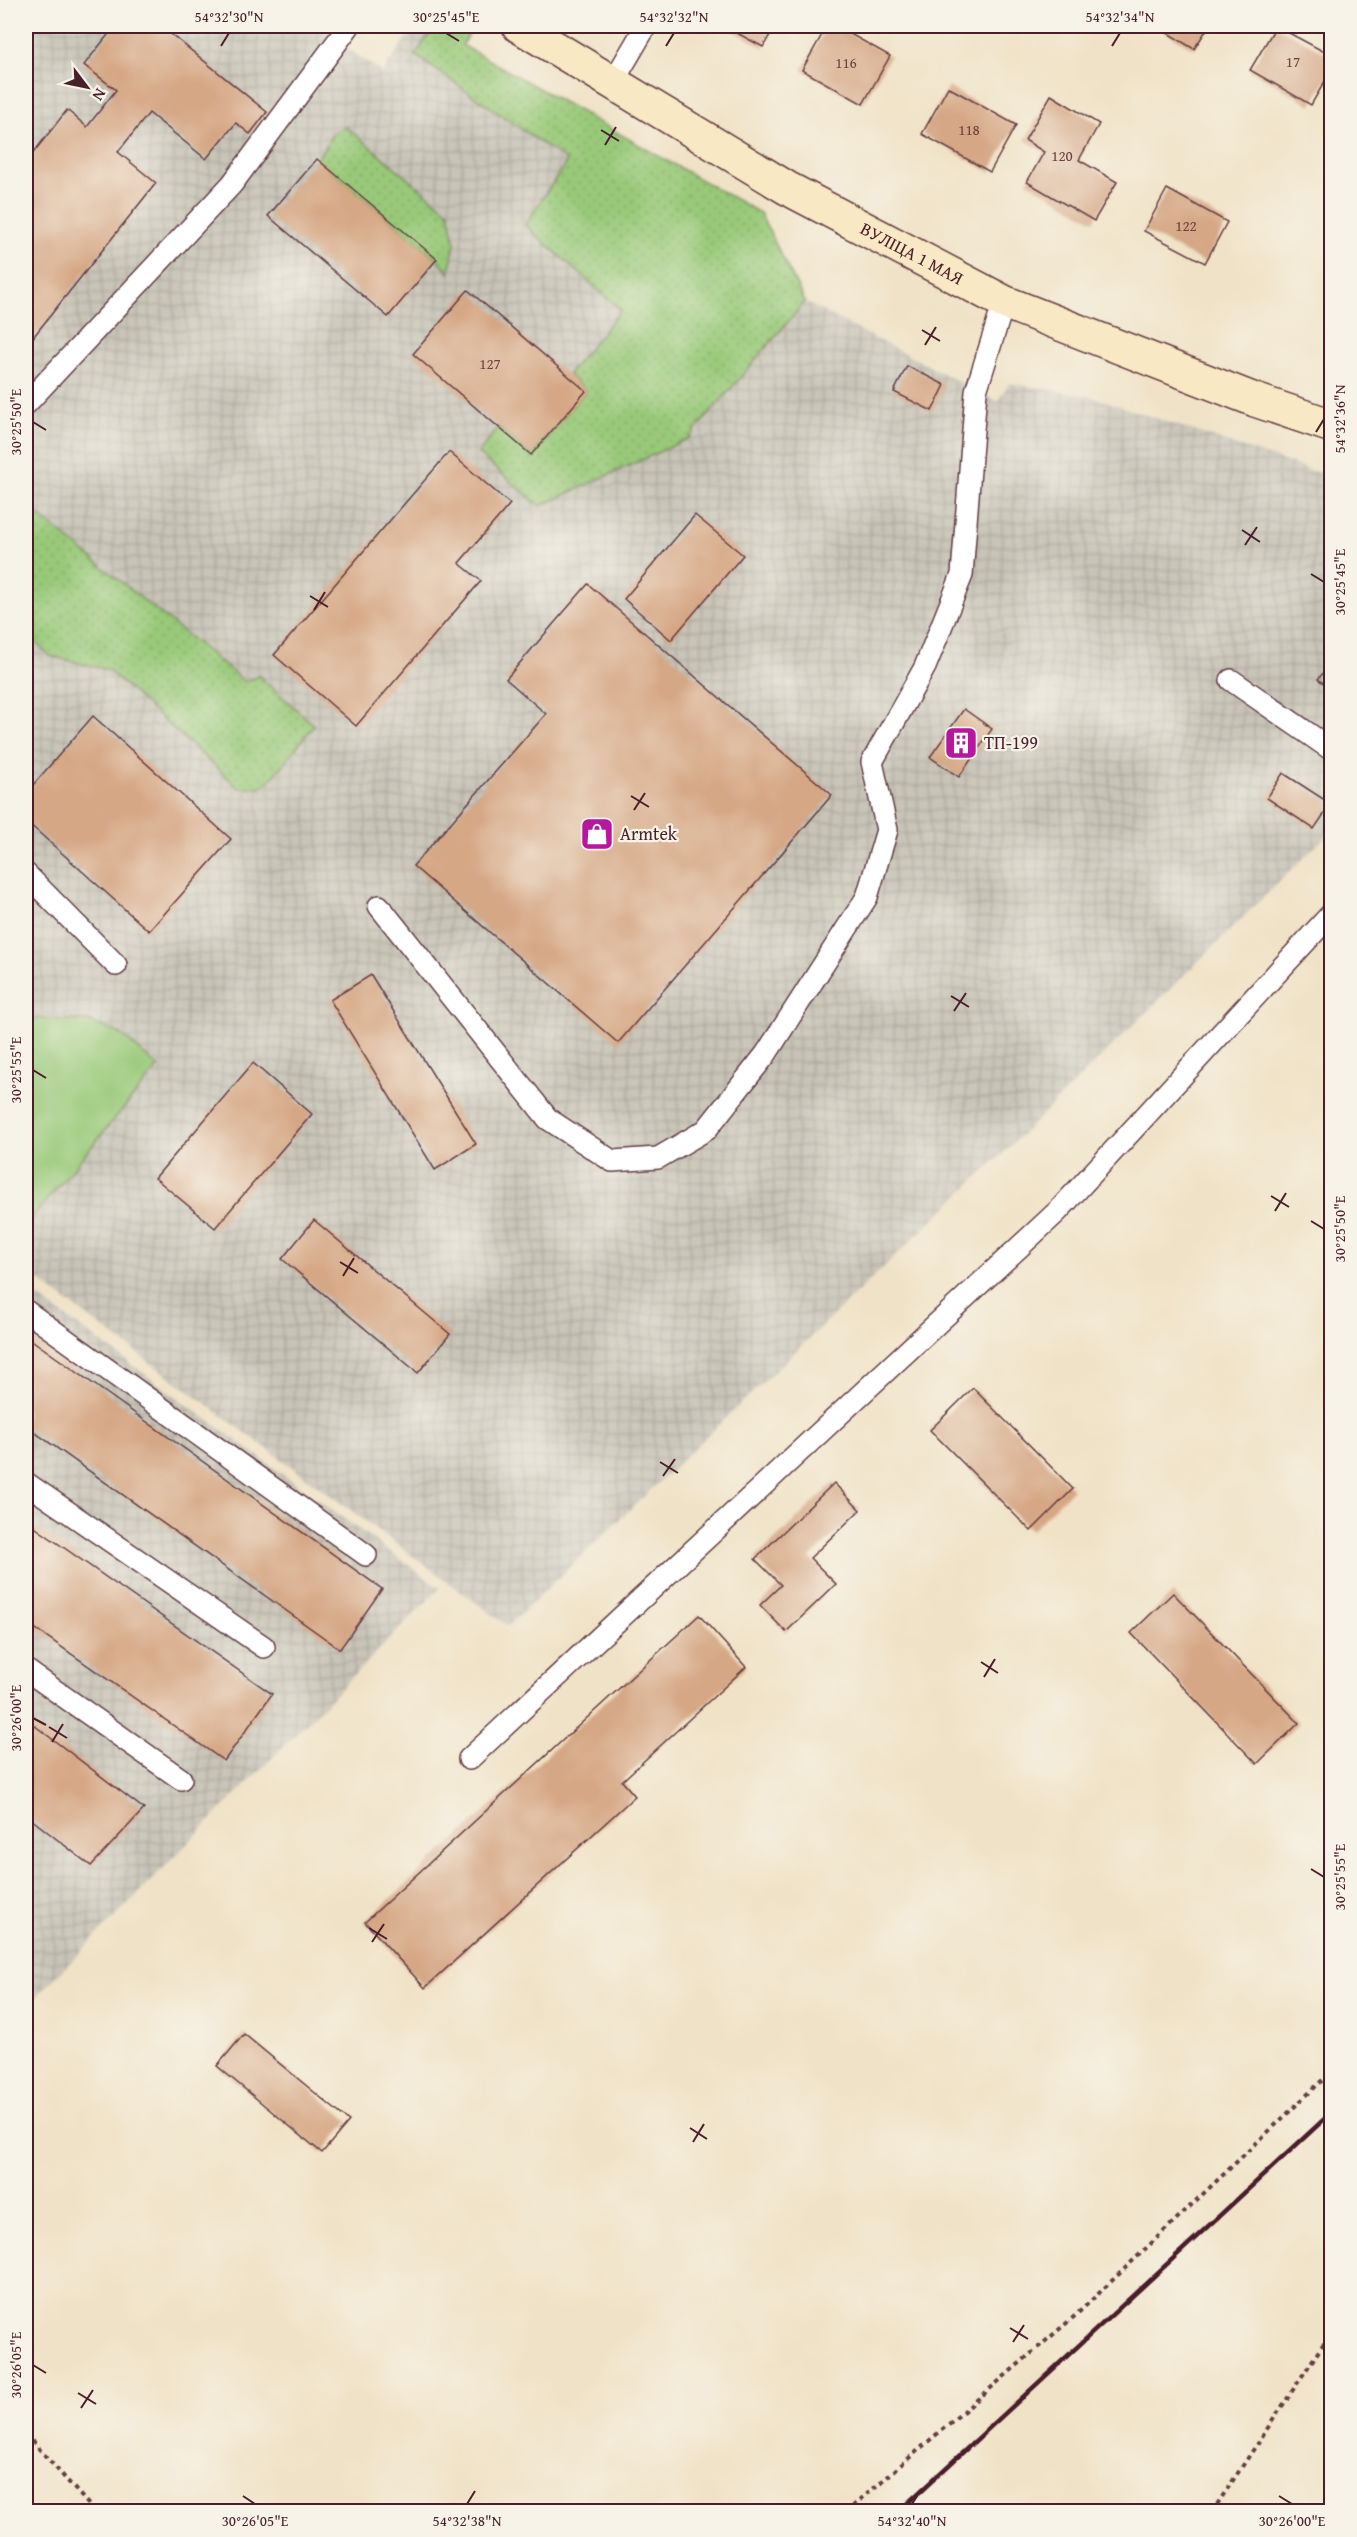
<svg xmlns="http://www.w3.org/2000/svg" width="1357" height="2537" font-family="'Gentium Book Plus',serif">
<defs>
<pattern id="industrial-grid" width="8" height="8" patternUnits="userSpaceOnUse" patternTransform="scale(1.5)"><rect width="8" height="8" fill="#c8c4b8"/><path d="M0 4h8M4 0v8" fill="none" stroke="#ada89e"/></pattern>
<pattern id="grass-dots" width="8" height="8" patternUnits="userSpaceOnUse" patternTransform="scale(1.5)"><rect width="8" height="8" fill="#98c978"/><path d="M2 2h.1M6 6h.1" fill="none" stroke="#84ac68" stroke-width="1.8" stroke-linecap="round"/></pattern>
</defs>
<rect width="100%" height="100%" fill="#f7f3e8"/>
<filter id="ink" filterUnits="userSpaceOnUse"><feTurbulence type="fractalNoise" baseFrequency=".0167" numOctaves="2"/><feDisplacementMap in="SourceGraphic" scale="12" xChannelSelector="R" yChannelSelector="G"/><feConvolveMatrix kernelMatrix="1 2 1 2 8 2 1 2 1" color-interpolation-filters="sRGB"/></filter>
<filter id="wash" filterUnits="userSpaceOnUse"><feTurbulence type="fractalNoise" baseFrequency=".008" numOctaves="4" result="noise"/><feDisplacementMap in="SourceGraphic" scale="24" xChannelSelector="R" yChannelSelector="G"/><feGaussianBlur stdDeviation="1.35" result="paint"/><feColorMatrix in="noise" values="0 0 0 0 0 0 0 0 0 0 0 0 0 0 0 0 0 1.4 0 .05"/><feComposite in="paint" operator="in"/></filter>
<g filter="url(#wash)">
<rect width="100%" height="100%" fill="#f0e2c6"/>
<!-- industrial -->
<g fill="url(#industrial-grid)">
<path d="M34,26H331L325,33L383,73L414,26H474L462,45L760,213L805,302L998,402L1009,383L1093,397L1331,477V831L1001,1155L508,1626L26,1271V43Z"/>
<path d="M26,1288L440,1588L26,2007Z"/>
</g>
<!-- grass -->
<g fill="url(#grass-dots)" stroke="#717452" stroke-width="1.5">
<path d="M435,26H474L462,45L760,213L805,302L688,439L540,506L478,454L498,427L531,455L586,391L568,374L621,310L525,225L567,161L415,55Z"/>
<path d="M346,127L449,212L455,243L449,273L437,259L317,159L335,131Z"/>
<path d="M26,505L245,682L259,676L314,725L274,776L261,788H239L108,670L50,656L26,634Z"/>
</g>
<!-- garden -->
<path fill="#98c978" stroke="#717452" stroke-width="1.5" d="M26,1015L30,1018L87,1021L121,1034L158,1067L26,1225Z"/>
<g id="blocks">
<!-- building -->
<g fill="#d6a785">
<path d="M115,26H161L267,112L250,134L236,123L206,159L149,113L118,152L156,183L26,346V162L67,110L87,127L116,90L84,65Z"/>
<path d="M724,26H775L763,47Z"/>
<path d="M827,26H836L890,56L863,104L802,70Z"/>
<path d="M1156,26H1209L1194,49Z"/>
<path d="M1276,26L1332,56V69L1311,105L1250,70Z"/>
<path d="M948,87L1016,125L990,172L922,134Z"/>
<path d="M1051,95L1099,124L1079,160L1117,182L1094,221L1027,182L1044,152L1025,140Z"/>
<path d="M317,159L437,259L388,317L268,216Z"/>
<path d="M1167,189L1227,222L1205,263L1144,231Z"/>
<path d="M468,290L586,391L531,455L413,354Z"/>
<path d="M907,366L945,385L932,411L894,392Z"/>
<path d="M449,452L510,504L459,563L481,581L356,726L274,655Z"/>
<path d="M695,515L743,555L671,640L624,599Z"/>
<path d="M588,584L832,795L618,1043L413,866L546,714L506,679Z"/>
<path d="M1332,663V689L1318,679Z"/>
<path d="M964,709L992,729L959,777L930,757Z"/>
<path d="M93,716L231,839L149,931L26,821V793Z"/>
<path d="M1283,773L1331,804L1314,829L1267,798Z"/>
<path d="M371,975L476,1144L435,1170L330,1000Z"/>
<path d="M253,1063L312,1114L215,1228L155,1178Z"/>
<path d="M314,1220L450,1334L418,1373L282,1259Z"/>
<path d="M26,1336L382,1589L340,1649L26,1426Z"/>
<path d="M973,1388L1073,1489L1031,1531L930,1430Z"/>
<path d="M834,1483L860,1510L810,1558L836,1584L786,1632L760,1605L781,1585L755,1559Z"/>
<path d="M26,1521L272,1694L224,1761L26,1622Z"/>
<path d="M1173,1593L1299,1723L1257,1764L1131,1633Z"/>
<path d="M699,1615L746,1667L622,1781L635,1796L425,1988L365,1922Z"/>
<path d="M26,1719L144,1809L91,1866L26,1815Z"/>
<path d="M244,2034L349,2121L322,2153L217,2066Z"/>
</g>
</g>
</g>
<g filter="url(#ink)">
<use href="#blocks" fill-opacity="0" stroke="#633c42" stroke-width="1.5"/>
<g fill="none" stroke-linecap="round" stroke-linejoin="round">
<defs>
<g id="lane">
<path d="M613,82L646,26"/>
<path d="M26,404L232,184L349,26"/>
<path d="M1231,680L1332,750"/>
<path d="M26,874L116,965"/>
<path d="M379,906L548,1119L612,1161L658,1158L706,1130L766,1054L867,897L887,830L872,762L925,667L962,575L976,391L1004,302"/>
<path d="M26,1311L366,1555"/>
<path d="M26,1483L264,1647"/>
<path d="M26,1670L181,1779"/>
<path d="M469,1759L1058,1211L1332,913"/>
</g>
<g id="secondary">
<path id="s1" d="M519,26L787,188L1004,302L1255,400L1332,426"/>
</g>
</defs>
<!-- lane casing -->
<use href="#lane" stroke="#633c42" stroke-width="24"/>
<!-- secondary casing -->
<use href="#secondary" stroke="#633c42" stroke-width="36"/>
<!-- path -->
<g stroke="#633c42" stroke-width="4" stroke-dasharray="4.5 4.5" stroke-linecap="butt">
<path d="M26,2434L95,2512"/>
<path d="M846,2512L1076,2315L1332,2071"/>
<path d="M1212,2512L1332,2331"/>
</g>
<!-- lane -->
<use href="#lane" stroke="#fff" stroke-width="21"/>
<!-- secondary -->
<use href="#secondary" stroke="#f8e8c3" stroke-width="33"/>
<!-- rail -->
<path stroke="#4a1f2b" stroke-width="4.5" d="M898,2512L1332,2112"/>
</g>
</g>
<!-- ticks -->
<path fill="none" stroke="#4a1f2b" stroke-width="2" d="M446,33L459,41M221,46L229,33M666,46L674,33M1112,46L1120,33M601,130L619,141M605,145L616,127M922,330L940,341M925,345L936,327M33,422L46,430M1316,432L1324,419M1242,530L1260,542M1245,545L1257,527M1311,574L1324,582M310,596L328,607M314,610L325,592M631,796L649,807M634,810L645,793M951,996L969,1007M954,1011L966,993M33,1070L46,1078M1271,1196L1289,1207M1275,1211L1286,1193M1311,1221L1324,1229M340,1262L358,1273M343,1276L354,1258M660,1462L678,1473M663,1476L675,1459M981,1662L998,1673M984,1677L995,1659M33,1718L46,1725M49,1727L67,1738M52,1742L63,1724M1311,1869L1324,1877M369,1928L387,1939M372,1942L384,1924M690,2128L707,2139M693,2142L704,2124M1010,2328L1028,2339M1013,2342L1024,2325M33,2365L46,2373M78,2393L96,2404M81,2408L93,2390M243,2496L255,2504M1279,2496L1292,2504M467,2504L475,2491M912,2504L920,2491"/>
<!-- icons -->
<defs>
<symbol id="building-square" viewBox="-11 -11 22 22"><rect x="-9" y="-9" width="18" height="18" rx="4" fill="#b5179e" stroke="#f7f3e8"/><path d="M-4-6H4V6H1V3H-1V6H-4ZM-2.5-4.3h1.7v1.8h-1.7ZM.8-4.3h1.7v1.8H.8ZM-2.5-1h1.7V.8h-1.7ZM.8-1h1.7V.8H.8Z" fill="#fff"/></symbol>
<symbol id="shop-square" viewBox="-11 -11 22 22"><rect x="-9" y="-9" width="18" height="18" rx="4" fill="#b5179e" stroke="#f7f3e8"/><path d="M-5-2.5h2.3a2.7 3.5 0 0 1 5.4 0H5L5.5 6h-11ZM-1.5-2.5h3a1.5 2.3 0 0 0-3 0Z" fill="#fff"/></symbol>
</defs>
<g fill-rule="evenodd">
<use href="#building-square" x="942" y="724" width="38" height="38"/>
<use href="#shop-square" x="578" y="815" width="38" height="38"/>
</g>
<g text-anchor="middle" stroke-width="4.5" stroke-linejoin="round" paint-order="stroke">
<!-- number labels -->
<g font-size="15" fill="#6d4142">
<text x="1293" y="67">17</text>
<text x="846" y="68">116</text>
<text x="969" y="135">118</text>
<text x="1062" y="161">120</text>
<text x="1186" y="231">122</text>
<text x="490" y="369">127</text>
</g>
<!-- street labels -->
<g font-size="18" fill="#4a1f2b" stroke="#f7f3e8">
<text dy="6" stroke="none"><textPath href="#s1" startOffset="454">ВУЛІЦА 1 МАЯ</textPath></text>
</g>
<!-- poi labels -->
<g font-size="18" fill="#4a1f2b" stroke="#f7f3e8" text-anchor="start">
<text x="984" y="749">ТП-199</text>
<text x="620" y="840">Armtek</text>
</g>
</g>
<!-- margin -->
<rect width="1357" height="2537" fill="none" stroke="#f7f3e8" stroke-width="66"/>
<!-- north arrow -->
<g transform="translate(87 87) rotate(122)" stroke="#f7f3e8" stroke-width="4.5" paint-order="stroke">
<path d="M0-4.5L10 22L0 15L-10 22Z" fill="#4a1f2b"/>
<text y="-9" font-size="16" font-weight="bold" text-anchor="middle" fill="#4a1f2b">N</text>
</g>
<rect x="33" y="33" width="1291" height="2471" fill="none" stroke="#4a1f2b" stroke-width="2"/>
<g font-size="15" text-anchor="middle" fill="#4a1f2b">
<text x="229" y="22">54°32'30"N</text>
<text x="446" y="22">30°25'45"E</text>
<text x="674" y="22">54°32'32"N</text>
<text x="1120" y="22">54°32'34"N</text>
<text transform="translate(1340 419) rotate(-90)" y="5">54°32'36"N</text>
<text transform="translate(16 422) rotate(-90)" y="5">30°25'50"E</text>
<text transform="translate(1340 582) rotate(-90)" y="5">30°25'45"E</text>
<text transform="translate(16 1070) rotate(-90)" y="5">30°25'55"E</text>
<text transform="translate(1340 1229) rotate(-90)" y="5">30°25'50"E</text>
<text transform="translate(16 1718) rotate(-90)" y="5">30°26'00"E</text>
<text transform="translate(1340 1877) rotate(-90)" y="5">30°25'55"E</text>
<text transform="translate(16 2365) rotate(-90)" y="5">30°26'05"E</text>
<text x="255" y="2526">30°26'05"E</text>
<text x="467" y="2526">54°32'38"N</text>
<text x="912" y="2526">54°32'40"N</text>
<text x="1292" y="2526">30°26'00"E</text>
</g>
</svg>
